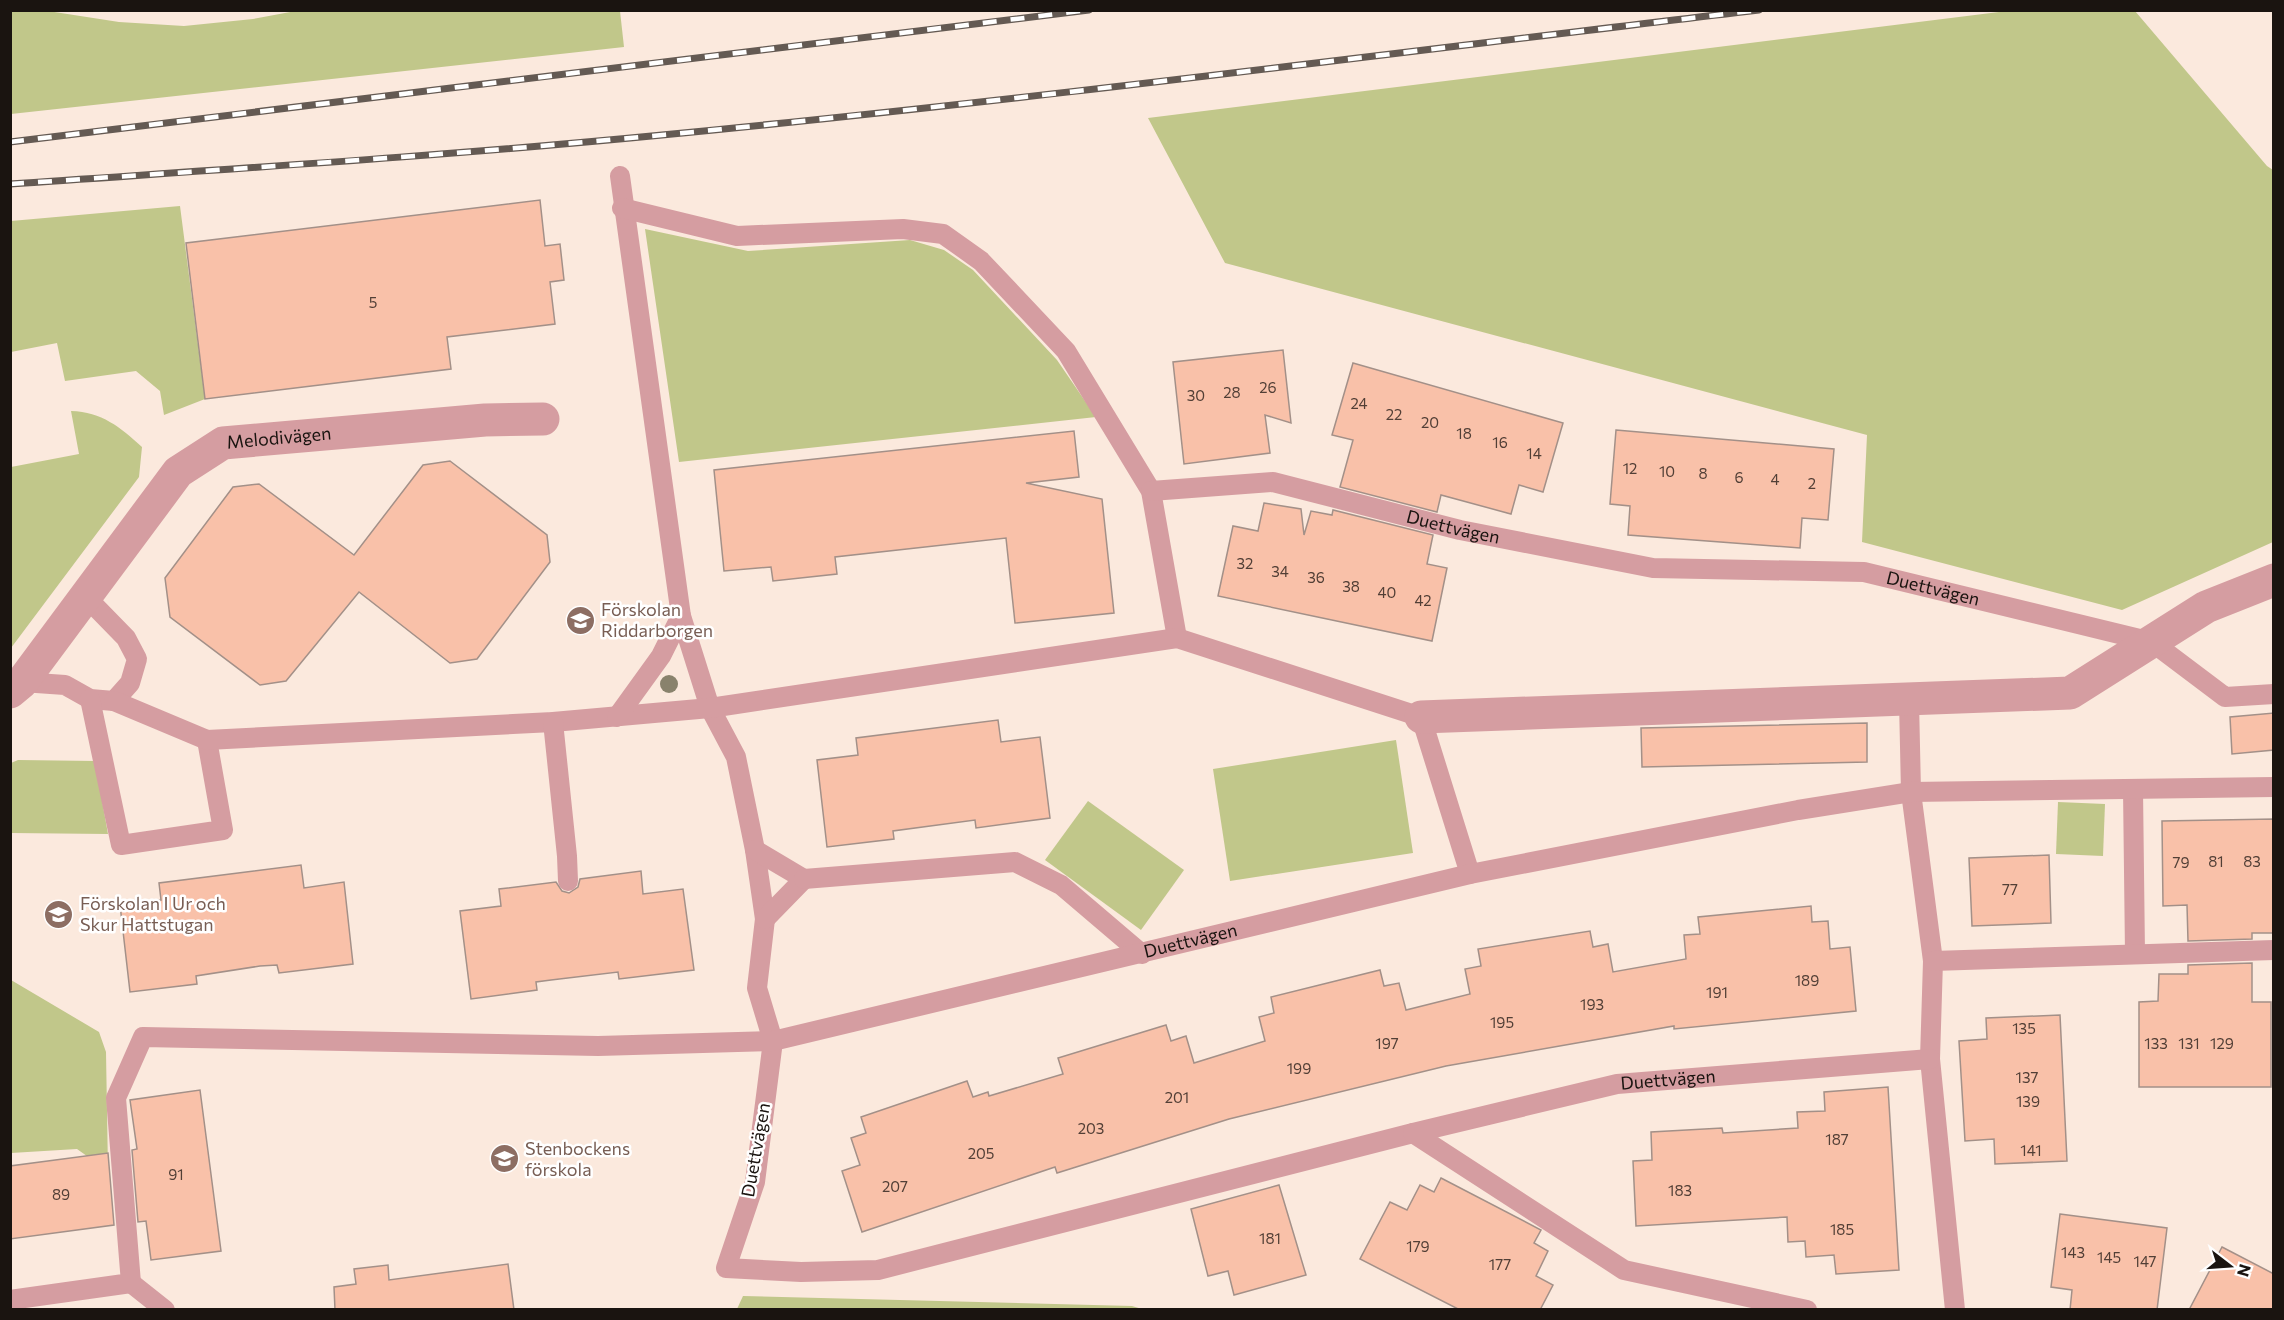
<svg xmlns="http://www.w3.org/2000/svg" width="2284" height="1320" font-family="Commissioner,sans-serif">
<rect width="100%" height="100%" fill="#fbe9dd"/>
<!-- green -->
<g fill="#c1c78a">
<path d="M301,10L620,11L624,47L11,114V11H48L119,22L184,26L253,19Z"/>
<path d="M2007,11H2135L2267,166L2273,170V542L2122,610L1862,542L1867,435L1225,263L1148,118Z"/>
<path d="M180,206L205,399L164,415L160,391L136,371L65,381L57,343L11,352V221Z"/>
<path d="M645,229L748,251L910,240L944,250L973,270L1057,360L1096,417L679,462Z"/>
<path d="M71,411C102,412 120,427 142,447L139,477L11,648V467L79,454Z"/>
<path d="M1396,740L1413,853L1230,881L1213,769Z"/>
<path d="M18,760L95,761L108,834L11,833V763Z"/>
<path d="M1088,801L1184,870L1141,930L1045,860Z"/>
<path d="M2058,802L2105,804L2103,856L2056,854Z"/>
<path d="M11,980L99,1032L106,1052L108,1171L77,1149L11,1153Z"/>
<path d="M743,1296L1132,1306L1142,1309H737Z"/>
</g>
<!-- building -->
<g fill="#f9c1a9" stroke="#a39088" stroke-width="1.5">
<path d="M540,200L545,246L560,244L564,280L550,282L555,324L447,337L451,369L205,399L186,243Z"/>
<path d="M1283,350L1291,423L1265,415L1270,453L1184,464L1173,362Z"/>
<path d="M1353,363L1563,423L1543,492L1519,485L1511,514L1441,495L1437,512L1340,487L1353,440L1332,435Z"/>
<path d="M1616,430L1834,449L1828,520L1802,518L1800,548L1628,535L1630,506L1610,504Z"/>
<path d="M1074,431L1079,477L1026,483L1102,499L1114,613L1015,623L1006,538L835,557L837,574L773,581L771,567L724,571L714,470Z"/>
<path d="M450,461L547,535L550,562L477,659L450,663L359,592L286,681L260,685L170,617L165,578L233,487L259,484L354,555L423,465Z"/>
<path d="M1264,503L1301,509L1304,535L1311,511L1332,515L1333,510L1433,535L1427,564L1447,568L1432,641L1218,596L1233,526L1258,531Z"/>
<path d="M2274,713V750L2232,754L2230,717Z"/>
<path d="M998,720L1001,742L1040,737L1050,818L976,828L975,820L893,831L894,839L827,847L817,760L858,755L856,738Z"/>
<path d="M1867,723V762L1642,767L1641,728Z"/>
<path d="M2274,819V933H2252V939L2188,941L2187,905L2163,906L2162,821Z"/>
<path d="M2049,855L2051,923L1972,926L1969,858Z"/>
<path d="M301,865L304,888L344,882L353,964L279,973L277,965L260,966L196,976L197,984L130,992L120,905L161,900L159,883Z"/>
<path d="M641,871L643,894L683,889L694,970L619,979L618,972L551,980L536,982L537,990L471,999L460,911L501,906L499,889L556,882L562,891L569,893L578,887L580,879Z"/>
<path d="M1811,906L1812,922L1828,921L1830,949L1850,947L1856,1011L1674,1029V1026L1446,1066L1229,1119L1057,1173L1055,1167L862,1232L842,1171L860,1165L851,1138L866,1133L861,1117L967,1081L973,1097L988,1092L989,1096L1063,1074L1058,1058L1166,1025L1171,1041L1186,1036L1194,1063L1265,1041L1259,1017L1274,1013L1271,997L1380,970L1384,986L1399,983L1406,1010L1470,994L1465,969L1481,966L1478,949L1590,931L1593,947L1608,944L1613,972L1686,959L1684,935L1700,934L1698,917Z"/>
<path d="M2252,963V1002H2271V1087H2139V1002L2158,1001L2159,974H2188V965Z"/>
<path d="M2060,1015L2067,1161L1995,1164L1994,1139L1965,1141L1959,1041L1987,1039L1986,1018Z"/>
<path d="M1888,1087L1899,1270L1836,1274L1834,1255L1806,1257L1805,1241L1788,1242L1787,1217L1636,1226L1633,1161L1652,1160L1651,1132L1722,1128L1723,1133L1798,1128L1797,1112L1825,1111L1824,1092Z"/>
<path d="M200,1090L221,1251L151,1260L146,1221L138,1222L132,1150L137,1149L130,1100Z"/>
<path d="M108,1153L114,1225L10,1239V1166Z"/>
<path d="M1441,1178L1541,1230L1534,1243L1548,1251L1536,1276L1553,1285L1540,1310H1460L1360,1259L1390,1202L1407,1210L1420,1185L1434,1192Z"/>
<path d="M1279,1185L1306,1275L1234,1295L1228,1271L1208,1276L1191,1209Z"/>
<path d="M2060,1214L2167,1228L2157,1310H2070L2072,1290L2051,1287Z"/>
<path d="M2222,1247L2274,1274V1310H2189Z"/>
<path d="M508,1264L514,1310H335L334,1287L356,1284L354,1269L388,1265L389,1280Z"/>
</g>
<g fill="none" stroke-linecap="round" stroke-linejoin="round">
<!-- service -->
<g stroke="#d59da1" stroke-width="20">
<path d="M620,176L681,616L710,708L736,757L755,850L765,919L757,988L773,1041L755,1182L726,1268L801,1272L878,1270L1413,1133"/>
<path d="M622,208L737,236L903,229L943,234L981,261L1066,351L1151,491L1177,638"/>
<path id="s1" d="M1151,491L1273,482L1460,530L1653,568L1864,572L2152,642L2225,697L2274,694"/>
<path d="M22,682L65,685L90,699L114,701L130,683L137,659L126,638L86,597"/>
<path d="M90,699L121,845L223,830L207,740"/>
<path d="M114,701L207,740L553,722L710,708L1177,638L1421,717L1470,874"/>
<path d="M1909,701L1911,792L1933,961L1930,1059L1955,1310"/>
<path d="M617,717L661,656L681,616"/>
<path d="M553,722L567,856L568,881"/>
<path d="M2133,789L2135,954"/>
<path d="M755,850L804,879L765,919"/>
<path d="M804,879L1015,862L1061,885L1142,954"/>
<path d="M1933,961L2274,950"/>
<path d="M131,1283L165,1310"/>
<path id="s2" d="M10,1300L131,1283L116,1098L143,1037L598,1046L773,1041L1470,874L1798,810L1911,792L2274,787"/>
<path id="s3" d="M1807,1310L1624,1270L1413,1133L1617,1084L1930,1059"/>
</g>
<!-- minor -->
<g stroke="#d59da1" stroke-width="33">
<path id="s4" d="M10,692L22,682L178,472L223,443L485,420L543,419"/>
<path d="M1421,717L2070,693L2206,607L2274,580"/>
</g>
<defs>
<g id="rail">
<path d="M10,142L1089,10"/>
<path d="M10,184C228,169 445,156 662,135C1028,100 1393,53 1759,10"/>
</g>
</defs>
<!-- rail casing -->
<use href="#rail" stroke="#645a53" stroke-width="7"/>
<!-- rail -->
<use href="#rail" stroke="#fff" stroke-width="4.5" stroke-dasharray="14" stroke-linecap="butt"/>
</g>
<!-- trees -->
<circle fill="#89826c" cx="669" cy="684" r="9"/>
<!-- icons -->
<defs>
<symbol id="school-disc" viewBox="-11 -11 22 22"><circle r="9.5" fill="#8d6e63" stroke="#fff"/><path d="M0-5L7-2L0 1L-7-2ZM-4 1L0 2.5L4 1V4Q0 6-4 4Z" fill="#fff"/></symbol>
</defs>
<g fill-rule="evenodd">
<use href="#school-disc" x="564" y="604" width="33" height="33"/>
<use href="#school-disc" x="42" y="898" width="33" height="33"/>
<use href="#school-disc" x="488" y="1142" width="33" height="33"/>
</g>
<g text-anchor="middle" stroke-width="5" stroke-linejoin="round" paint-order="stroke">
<!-- number labels -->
<g font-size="15" fill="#523f36">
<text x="373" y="308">5</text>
<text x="1268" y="393">26</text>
<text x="1232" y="398">28</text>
<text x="1196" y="401">30</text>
<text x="1359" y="409">24</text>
<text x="1394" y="420">22</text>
<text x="1430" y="428">20</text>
<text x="1464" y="439">18</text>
<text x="1500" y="448">16</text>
<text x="1534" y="459">14</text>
<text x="1630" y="474">12</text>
<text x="1667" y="477">10</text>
<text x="1703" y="479">8</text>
<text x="1739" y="483">6</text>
<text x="1775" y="485">4</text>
<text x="1812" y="489">2</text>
<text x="1245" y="569">32</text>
<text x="1280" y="577">34</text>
<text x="1316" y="583">36</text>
<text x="1351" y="592">38</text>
<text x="1387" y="598">40</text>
<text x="1423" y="606">42</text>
<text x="2216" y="867">81</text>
<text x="2252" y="867">83</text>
<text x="2181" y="868">79</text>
<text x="2010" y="895">77</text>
<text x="1807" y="986">189</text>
<text x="1717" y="998">191</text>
<text x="1592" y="1010">193</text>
<text x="1502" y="1028">195</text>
<text x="2024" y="1034">135</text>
<text x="1387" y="1049">197</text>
<text x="2156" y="1049">133</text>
<text x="2189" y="1049">131</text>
<text x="2222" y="1049">129</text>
<text x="1299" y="1074">199</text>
<text x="2027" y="1083">137</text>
<text x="1177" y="1103">201</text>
<text x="2028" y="1107">139</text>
<text x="1091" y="1134">203</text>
<text x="1837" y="1145">187</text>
<text x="2031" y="1156">141</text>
<text x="981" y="1159">205</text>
<text x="176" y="1180">91</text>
<text x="895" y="1192">207</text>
<text x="1680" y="1196">183</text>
<text x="61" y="1200">89</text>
<text x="1842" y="1235">185</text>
<text x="1270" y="1244">181</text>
<text x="1418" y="1252">179</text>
<text x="2073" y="1258">143</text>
<text x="2109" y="1263">145</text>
<text x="2145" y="1267">147</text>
<text x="1500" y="1270">177</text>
</g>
<!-- street labels -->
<g font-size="18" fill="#1a1410" stroke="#fff">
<text dy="6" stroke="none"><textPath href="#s4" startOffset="387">Melodivägen</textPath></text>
<text dy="6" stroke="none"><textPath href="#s1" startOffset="308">Duettvägen</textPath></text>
<text dy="6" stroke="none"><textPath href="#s1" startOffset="794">Duettvägen</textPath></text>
<text dy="6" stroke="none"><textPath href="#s2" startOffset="1434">Duettvägen</textPath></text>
<text dy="6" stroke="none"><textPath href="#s3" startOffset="700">Duettvägen</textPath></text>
<text transform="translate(756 1150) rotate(-80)" y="6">Duettvägen</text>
</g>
<!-- education labels -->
<g font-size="18" fill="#785e54" stroke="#fff" text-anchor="start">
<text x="601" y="616">Förskolan<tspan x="601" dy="21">Riddarborgen</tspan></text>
<text x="80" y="910">Förskolan I Ur och<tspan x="80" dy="21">Skur Hattstugan</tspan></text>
<text x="525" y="1155">Stenbockens<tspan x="525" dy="21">förskola</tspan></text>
</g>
</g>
<!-- border -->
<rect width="2284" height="1320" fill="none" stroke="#1a1410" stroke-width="24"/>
<!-- north arrow -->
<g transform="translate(2230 1266) rotate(107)" stroke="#ffffff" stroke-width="4.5" paint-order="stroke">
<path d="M0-4.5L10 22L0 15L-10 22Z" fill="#1a1410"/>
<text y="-9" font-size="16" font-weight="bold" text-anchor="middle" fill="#1a1410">N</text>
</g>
</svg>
